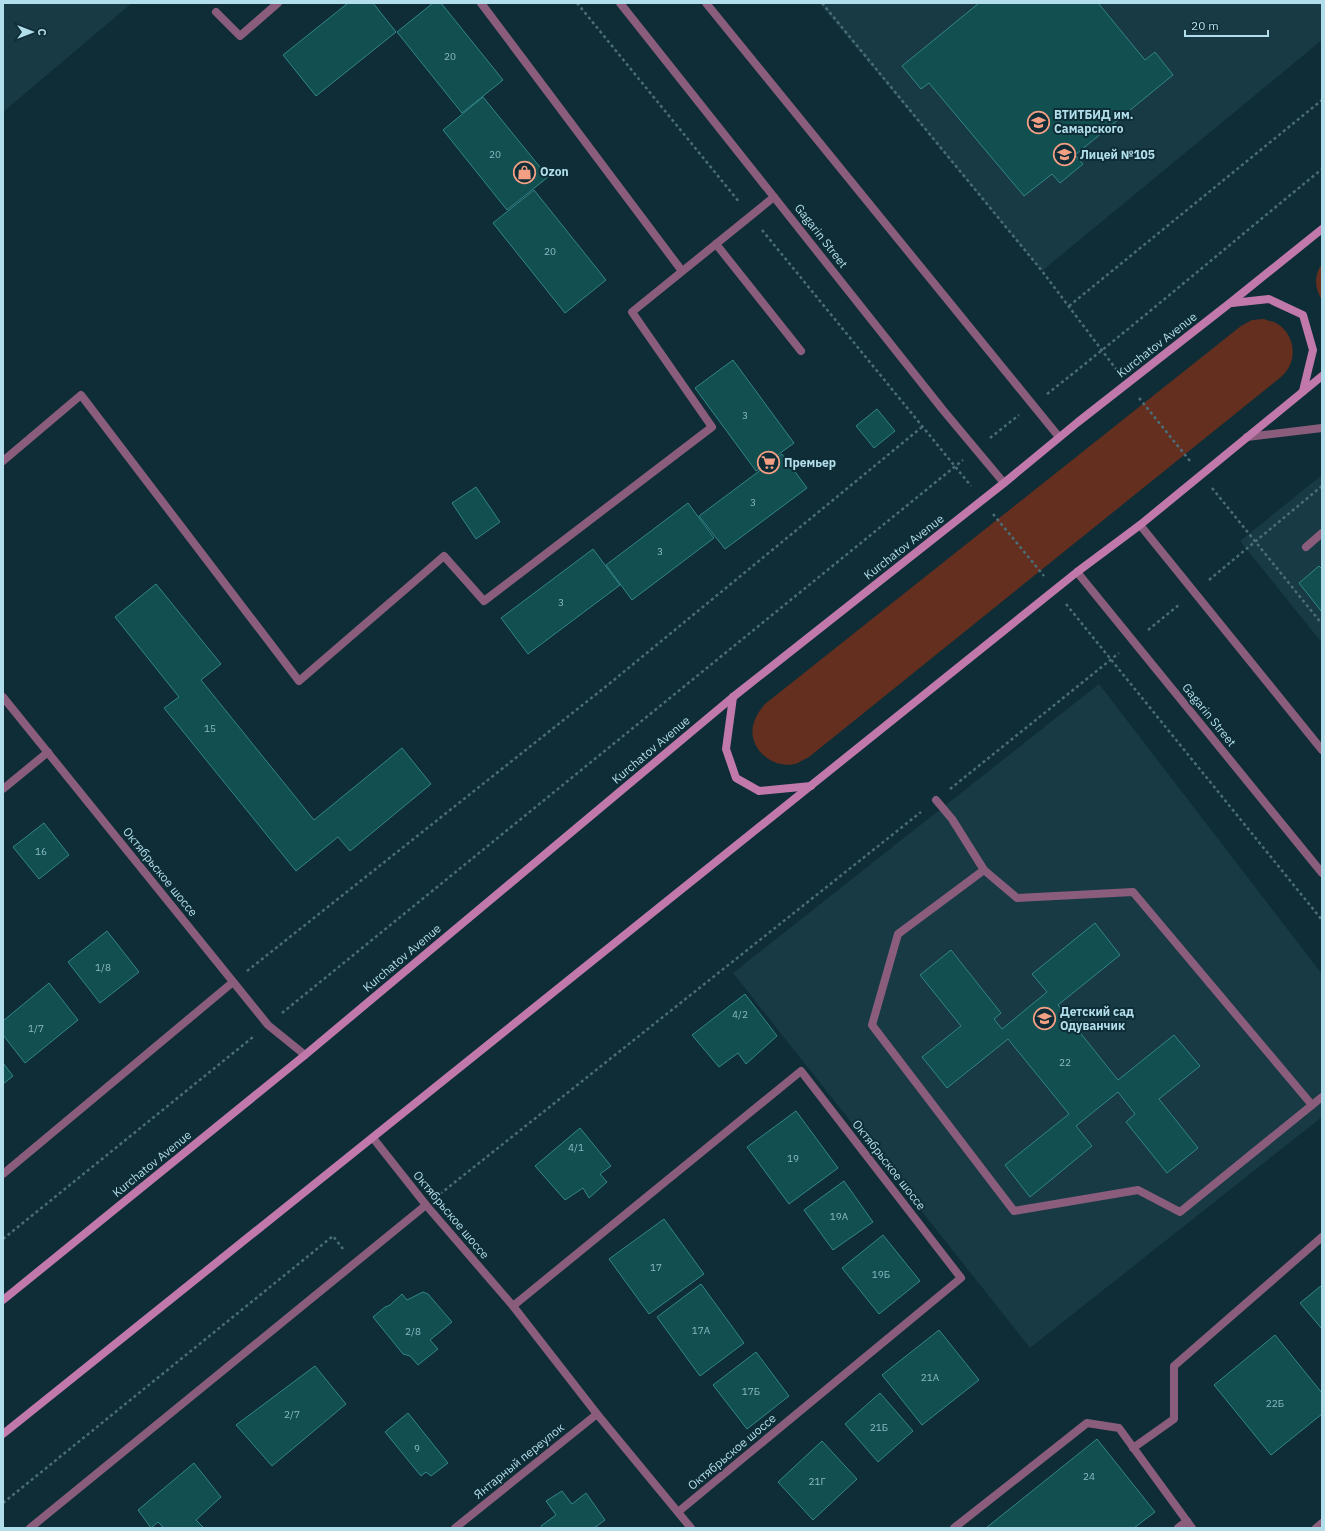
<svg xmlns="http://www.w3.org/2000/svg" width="1325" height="1531" font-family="'IBM Plex Sans',sans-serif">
<rect width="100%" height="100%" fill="#0e2d36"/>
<!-- built -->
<g fill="#173a44">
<path d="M3,3H132L3,112Z"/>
<path d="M819,3H1322V40L1042,271Z"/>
<path d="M1322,475V643L1240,541Z"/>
<path d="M1099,684L1322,974V1117L1030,1348L733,973Z"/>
</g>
<!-- green -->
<g fill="#642f1e">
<path d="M1322,264V300C1315,289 1313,276 1322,264Z"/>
<path d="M1264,319C1268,321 1273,321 1276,323C1292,332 1297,352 1289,367C1287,371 1284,374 1281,377L809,757C805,759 801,761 798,763C775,771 748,750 753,726C755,717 759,711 765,704L1241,326L1252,320Z"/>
</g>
<!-- building -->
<g fill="#124f51" stroke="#338689">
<path d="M348,3H373L396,32L316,96L283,55Z"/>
<path d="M433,3H441L503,80L462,113L397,32Z"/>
<path d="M979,3H1098L1145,60L1155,52L1173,75L1075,155L1083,164L1060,183L1052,174L1024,196L929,83L921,89L902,66Z"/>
<path d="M483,97L548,177L507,210L443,130Z"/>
<path d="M534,190L606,280L565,313L493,223Z"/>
<path d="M733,360L794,443L756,471L695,388Z"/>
<path d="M877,409L895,431L874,448L856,426Z"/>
<path d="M782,454L807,488L725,549L699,516Z"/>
<path d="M476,487L500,522L476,539L452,503Z"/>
<path d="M688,503L714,538L632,600L606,565Z"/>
<path d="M593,549L620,585L528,654L501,618Z"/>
<path d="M1319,566L1322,569V612L1299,583Z"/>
<path d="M156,584L221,664L201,680L314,820L402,748L431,784L350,851L338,837L296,871L164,708L179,697L115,617Z"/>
<path d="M44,823L69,855L39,879L13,847Z"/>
<path d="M1095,923L1120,955L1058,1005L1118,1080L1174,1035L1200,1066L1159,1099L1198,1148L1167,1173L1126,1122L1135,1114L1118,1092L1076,1126L1092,1146L1030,1197L1005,1165L1069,1114L1008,1039L947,1088L922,1057L961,1026L920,975L951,950L1001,1013L994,1019L1002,1029L1047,992L1032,974Z"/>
<path d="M107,931L139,972L100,1003L68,962Z"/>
<path d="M49,983L78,1020L25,1063L3,1035V1021Z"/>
<path d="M745,994L777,1036L746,1064L738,1053L719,1067L692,1035Z"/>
<path d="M3,1063L13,1076L3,1084Z"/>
<path d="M796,1111L838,1168L789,1204L747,1147Z"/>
<path d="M580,1128L611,1166L600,1174L607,1182L589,1198L583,1188L565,1200L535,1166Z"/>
<path d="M844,1181L873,1222L833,1250L804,1210Z"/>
<path d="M664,1219L704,1274L649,1314L609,1259Z"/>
<path d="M883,1235L920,1281L879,1314L842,1268Z"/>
<path d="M701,1284L744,1343L700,1376L657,1317Z"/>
<path d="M1322,1285V1329L1300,1303Z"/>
<path d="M423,1292L428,1294L452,1322L430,1340L438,1349L418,1365L410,1356L403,1354L373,1317L385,1307L390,1305L402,1294L407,1300Z"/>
<path d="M939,1330L979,1380L922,1425L882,1375Z"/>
<path d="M1275,1335L1322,1393V1414L1271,1455L1214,1385Z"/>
<path d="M756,1352L789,1396L747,1429L713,1385Z"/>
<path d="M315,1366L346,1404L272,1466L236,1425Z"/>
<path d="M880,1393L913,1431L878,1462L845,1424Z"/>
<path d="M408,1413L448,1463L431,1476L426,1472L421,1476L385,1432Z"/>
<path d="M1097,1439L1155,1512L1134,1528H986Z"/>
<path d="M822,1441L857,1479L813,1520L778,1482Z"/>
<path d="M194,1463L221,1497L196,1520L204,1528H164L158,1522L151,1528L138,1510Z"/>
<path d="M562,1491L572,1504L586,1493L605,1520L594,1528H542L541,1526L556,1515L546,1501Z"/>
</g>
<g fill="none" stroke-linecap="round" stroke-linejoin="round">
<!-- path -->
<g stroke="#4a6e79" stroke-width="2.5" stroke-dasharray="3 3" stroke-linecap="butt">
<path d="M577,3L740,203"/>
<path d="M822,3L1042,271L1116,369"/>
<path d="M762,230L971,486"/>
<path d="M1069,306L1322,100"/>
<path d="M1047,394C1140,321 1230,244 1322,169"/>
<path d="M1139,398L1190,461"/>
<path d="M990,438L1019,415"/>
<path d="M1212,488L1322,624"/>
<path d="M993,514L1044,576"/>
<path d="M1209,580L1322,486"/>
<path d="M1066,604L1322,920"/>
<path d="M1148,630L1180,604"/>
<path d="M950,789L1119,653"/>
<path d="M247,971L609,684L922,427"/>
<path d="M282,1013L963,460"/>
<path d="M440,1194L921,812"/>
<path d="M3,1239L253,1037"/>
<path d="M3,1503L333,1236L343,1249"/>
</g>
<!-- service -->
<g stroke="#8a5d7c" stroke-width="8">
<path d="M481,3L682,271"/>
<path d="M216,12L240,36L278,3"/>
<path d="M716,244L801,351"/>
<path d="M1247,437L1322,428"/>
<path d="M3,461L81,395L299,681L444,556L484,601L712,427L632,312L774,197"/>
<path d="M1306,547L1322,533"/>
<path d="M936,800L952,819L984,870L898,934L872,1025L1014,1211L1138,1190L1180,1212L1322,1097"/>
<path d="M984,870L1017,898L1133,892L1312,1105"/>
<path d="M1133,1448L1174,1419V1366L1322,1237"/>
<path d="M954,1528L1087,1423L1119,1428L1192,1528"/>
<path d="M1178,1528L1187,1521"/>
<path d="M1316,1528L1322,1523"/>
</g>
<!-- minor -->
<g stroke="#8a5d7c" stroke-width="8">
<path d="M3,697L268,1025L305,1055"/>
<path d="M3,789L48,752"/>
<path d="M373,1138L426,1205L513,1306L597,1414L691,1528"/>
<path d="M3,1174L233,982"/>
<path d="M513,1306L801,1071L961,1278L678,1512"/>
<path d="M30,1528L426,1205"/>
<path d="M455,1528L597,1414"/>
</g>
<!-- tertiary -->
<g stroke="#8a5d7c" stroke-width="8">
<path d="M620,3L943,410L1004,483"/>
<path d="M706,3L1059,437"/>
<path d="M1140,525L1322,750"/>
<path d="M1077,572L1322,873"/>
</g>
<!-- secondary -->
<g stroke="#c179ac" stroke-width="8">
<path d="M1232,303L1269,299L1303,315L1313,350L1303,391"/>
<path d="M733,697L726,749L736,778L759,791L811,786"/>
<path d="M3,1300L305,1055L733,697L1004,483L1078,422L1230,303L1322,229"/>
<path d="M3,1434L1077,572L1140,525L1322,376"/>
</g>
</g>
<!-- icons -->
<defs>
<symbol id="university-ring" viewBox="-11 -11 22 22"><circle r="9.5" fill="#0e2d36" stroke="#f39f84" stroke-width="1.5"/><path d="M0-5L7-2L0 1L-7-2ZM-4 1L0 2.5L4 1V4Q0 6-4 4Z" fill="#f39f84"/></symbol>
<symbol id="shop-ring" viewBox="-11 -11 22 22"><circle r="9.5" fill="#0e2d36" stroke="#f39f84" stroke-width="1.5"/><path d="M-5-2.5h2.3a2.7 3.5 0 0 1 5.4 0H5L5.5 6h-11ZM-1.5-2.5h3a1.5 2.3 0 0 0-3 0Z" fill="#f39f84"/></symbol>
<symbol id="supermarket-ring" viewBox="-11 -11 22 22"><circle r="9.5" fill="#0e2d36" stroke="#f39f84" stroke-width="1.5"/><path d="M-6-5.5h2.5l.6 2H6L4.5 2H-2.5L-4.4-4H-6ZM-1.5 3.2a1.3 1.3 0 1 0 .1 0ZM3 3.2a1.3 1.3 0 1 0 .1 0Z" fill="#f39f84"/></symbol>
<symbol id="school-ring" viewBox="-11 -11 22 22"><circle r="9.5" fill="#0e2d36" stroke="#f39f84" stroke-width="1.5"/><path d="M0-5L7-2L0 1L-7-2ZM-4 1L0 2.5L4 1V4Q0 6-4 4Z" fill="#f39f84"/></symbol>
</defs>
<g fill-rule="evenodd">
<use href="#university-ring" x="1026" y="110" width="25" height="25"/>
<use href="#university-ring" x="1052" y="142" width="25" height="25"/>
<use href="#shop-ring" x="512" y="160" width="25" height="25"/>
<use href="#supermarket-ring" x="756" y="450" width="25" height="25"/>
<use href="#school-ring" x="1032" y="1006" width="25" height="25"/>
</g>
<g text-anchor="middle" stroke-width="4" stroke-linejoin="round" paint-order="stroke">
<!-- number labels -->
<g font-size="10" fill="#8abac5">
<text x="450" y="60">20</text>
<text x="495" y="158">20</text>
<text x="550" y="255">20</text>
<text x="745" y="419">3</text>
<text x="753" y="506">3</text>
<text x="660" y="555">3</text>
<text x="561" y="606">3</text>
<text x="210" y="732">15</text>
<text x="41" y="855">16</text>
<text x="103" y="971">1/8</text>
<text x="740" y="1018">4/2</text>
<text x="36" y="1032">1/7</text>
<text x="1065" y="1066">22</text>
<text x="576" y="1151">4/1</text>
<text x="793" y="1162">19</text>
<text x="839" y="1220">19А</text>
<text x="656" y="1271">17</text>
<text x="881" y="1278">19Б</text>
<text x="701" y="1334">17А</text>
<text x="413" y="1335">2/8</text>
<text x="930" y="1381">21А</text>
<text x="751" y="1395">17Б</text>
<text x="1275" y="1407">22Б</text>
<text x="292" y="1418">2/7</text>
<text x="879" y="1431">21Б</text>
<text x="417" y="1452">9</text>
<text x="1089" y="1480">24</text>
<text x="817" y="1485">21Г</text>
</g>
<!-- poi labels -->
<g font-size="12" font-weight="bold" fill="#b2deec" stroke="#0e2d36" text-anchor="start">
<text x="1054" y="119">ВТИТБИД им.<tspan x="1054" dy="14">Самарского</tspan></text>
<text x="1080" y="159">Лицей №105</text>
<text x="540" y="176">Ozon</text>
<text x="784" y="467">Премьер</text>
<text x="1060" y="1016">Детский сад<tspan x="1060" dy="14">Одуванчик</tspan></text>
</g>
<!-- street labels -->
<g font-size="12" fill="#b2deec" stroke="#0e2d36">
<text transform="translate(821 236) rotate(52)" y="4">Gagarin Street</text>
<text transform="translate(1157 345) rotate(-38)" y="4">Kurchatov Avenue</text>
<text transform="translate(904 547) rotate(-38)" y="4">Kurchatov Avenue</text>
<text transform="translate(1209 715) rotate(51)" y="4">Gagarin Street</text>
<text transform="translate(651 750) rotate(-40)" y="4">Kurchatov Avenue</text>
<text transform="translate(160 872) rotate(51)" y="4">Октябрьское шоссе</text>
<text transform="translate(402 958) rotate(-40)" y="4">Kurchatov Avenue</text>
<text transform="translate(152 1164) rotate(-39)" y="4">Kurchatov Avenue</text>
<text transform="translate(889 1165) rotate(52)" y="4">Октябрьское шоссе</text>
<text transform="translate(451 1215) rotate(50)" y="4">Октябрьское шоссе</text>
<text transform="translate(732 1452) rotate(-40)" y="4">Октябрьское шоссе</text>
<text transform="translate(519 1461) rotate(-39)" y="4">Янтарный переулок</text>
</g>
</g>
<!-- border -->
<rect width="1325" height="1531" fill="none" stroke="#b2deec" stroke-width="8"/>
<!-- north arrow -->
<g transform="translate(32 32) rotate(90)" stroke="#0e2d36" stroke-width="3" paint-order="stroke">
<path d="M0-3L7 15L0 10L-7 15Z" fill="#b2deec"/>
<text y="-6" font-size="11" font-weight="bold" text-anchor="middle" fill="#b2deec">С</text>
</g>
<!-- scale -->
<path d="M1185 30v6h83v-6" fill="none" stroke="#b2deec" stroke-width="2"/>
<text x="1191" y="30" font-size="12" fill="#b2deec" stroke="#0e2d36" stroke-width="3" paint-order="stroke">20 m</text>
</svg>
